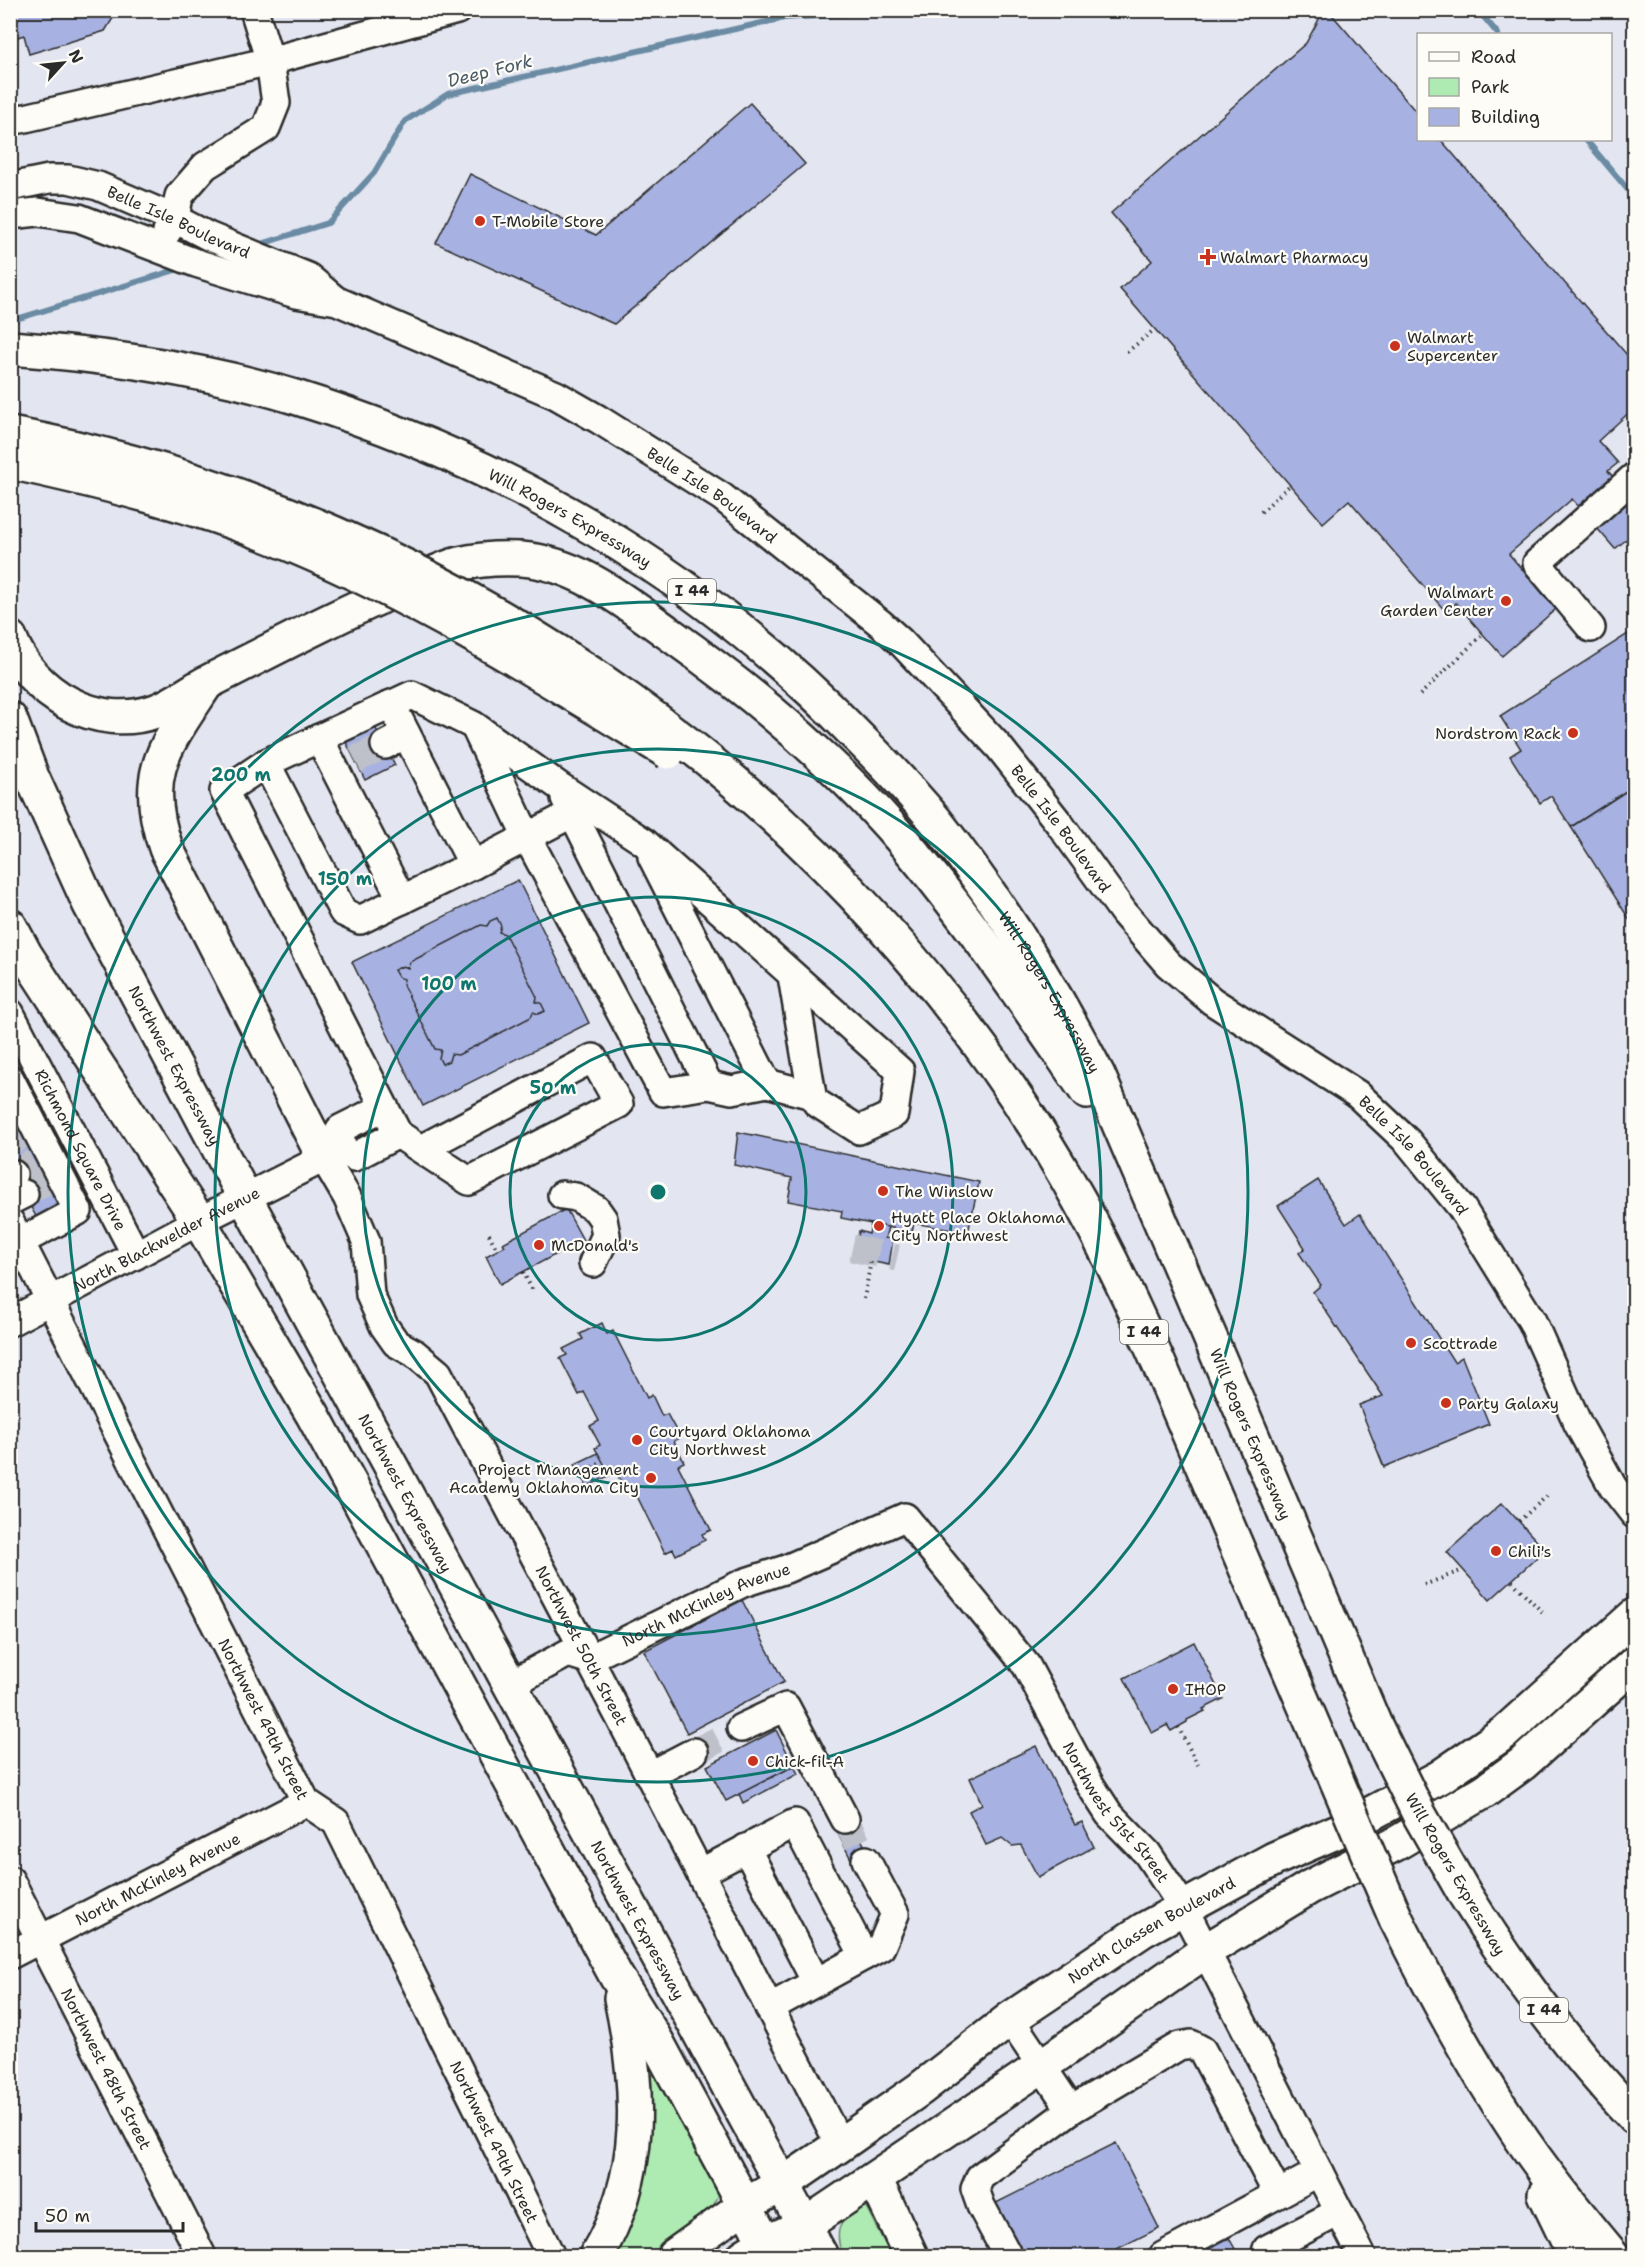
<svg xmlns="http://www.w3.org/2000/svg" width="1645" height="2267" font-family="'Shantell Sans',sans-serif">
<rect width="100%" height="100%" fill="#e3e6f1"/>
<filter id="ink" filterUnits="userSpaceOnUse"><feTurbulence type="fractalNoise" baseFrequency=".0167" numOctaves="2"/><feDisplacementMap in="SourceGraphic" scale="12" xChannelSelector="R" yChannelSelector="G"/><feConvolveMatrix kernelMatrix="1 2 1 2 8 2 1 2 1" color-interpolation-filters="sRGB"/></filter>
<g filter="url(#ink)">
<!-- green -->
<g fill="#adebb2" stroke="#6c8b6e" stroke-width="1.5">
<path d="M654,2063L720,2193L711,2210L650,2256H608L646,2065Z"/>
<path d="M861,2206L866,2207L891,2256H842C834,2227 838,2224 861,2206Z"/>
</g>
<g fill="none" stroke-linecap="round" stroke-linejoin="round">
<!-- stream -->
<g stroke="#6a8ba3" stroke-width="6">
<path d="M1478,10L1498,34"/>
<path d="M1586,140L1634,197"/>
<path d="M255,246L328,223L374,173L405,121L448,94L784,18L848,14L863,10"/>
<path d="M10,321L182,268"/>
</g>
</g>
<!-- building -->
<g fill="#a7b2e2" stroke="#2b2b2b" stroke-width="1.5">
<path d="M10,10H98V12L113,10L115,15L105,31L29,54L24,35L12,39Z"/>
<path d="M1324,10H1328L1418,114V140H1441L1634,363V408L1598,441L1618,463L1608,471L1634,501V533L1615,549L1572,499L1509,554L1556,609L1502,656L1456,603L1446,612L1349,500L1323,523L1120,289L1152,261L1111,213L1306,43Z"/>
<path d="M750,103L805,164L614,324L436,243L470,174L596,235Z"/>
<path d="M1634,630V786L1571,827L1551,796L1540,803L1510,756L1521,749L1500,716Z"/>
<path d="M375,727L395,765L365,780L346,742Z"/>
<path d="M1634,786V927L1571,827Z"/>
<path d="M518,880L589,1023L423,1106L352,962Z"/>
<path d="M497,918L501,926L499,932L505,934L537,997L536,1002L541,1003L545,1011L538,1014L533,1012L531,1017L458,1055L451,1054L449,1061L442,1064L439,1058L441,1050L435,1049L403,985L404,979L398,977L394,970L403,966L408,968L410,962L481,925L487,926L490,921Z"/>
<path d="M10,1109L62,1209L39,1222L18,1183L10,1180Z"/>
<path d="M738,1132L979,1182L968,1233L914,1223L912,1232L841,1218L842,1211L788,1201L792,1178L734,1165Z"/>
<path d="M1318,1180L1346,1224L1360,1214L1454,1362L1462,1357L1489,1424L1384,1467L1359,1405L1383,1396L1313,1292L1321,1285L1299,1253L1305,1248L1278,1206Z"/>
<path d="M566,1209L583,1240L500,1284L486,1256L505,1246L503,1243Z"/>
<path d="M871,1224L888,1227L885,1238L893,1239L889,1265L854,1258L859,1231L869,1234Z"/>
<path d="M602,1323L607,1334L613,1331L647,1398L652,1395L662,1416L667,1414L680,1438L674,1441L684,1462L678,1465L711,1530L702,1534L705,1540L676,1555L673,1549L665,1553L633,1488L626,1492L615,1470L608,1473L595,1448L600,1445L590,1426L599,1421L584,1392L579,1395L560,1358L567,1355L563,1349L583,1339L580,1334Z"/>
<path d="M598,1453L610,1475L587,1487L575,1464Z"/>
<path d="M1502,1503L1545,1550L1490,1600L1447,1552Z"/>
<path d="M742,1600L784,1682L687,1733L644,1651Z"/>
<path d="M1194,1642L1223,1699L1203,1709L1205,1711L1187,1720V1722L1171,1731L1167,1725L1152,1733L1124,1678Z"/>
<path d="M776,1730L794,1766L726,1801L707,1766Z"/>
<path d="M1036,1746L1075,1825L1082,1822L1094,1847L1038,1877L1021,1845L1012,1846L1002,1838L986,1845L969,1811L982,1804L970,1778Z"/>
<path d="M794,1766L798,1774L743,1803L739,1794Z"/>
<path d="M849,1816L871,1858L855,1867L833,1824Z"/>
<path d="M1116,2143L1159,2228L1103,2256H1024L996,2203Z"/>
<path d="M1229,2238L1239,2256H1191Z"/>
</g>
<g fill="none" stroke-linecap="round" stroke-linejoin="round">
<!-- minor-tunnel -->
<g stroke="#bec1c9" stroke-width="27" stroke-dasharray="27 14" stroke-linecap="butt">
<path d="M355,760L385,745"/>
<path d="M10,1142L21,1136"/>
<path d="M13,1174L34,1162"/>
<path d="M24,1194L46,1182"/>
<path d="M852,1248L897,1258"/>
<path d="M694,1752L741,1728"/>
<path d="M845,1819L866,1860"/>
</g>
<defs>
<g id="minor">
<path d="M10,116L21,119L270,61L457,10"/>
<path id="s1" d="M10,187L49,179H68L98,186L175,219L208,236L308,277L334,299"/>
<path id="s2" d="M10,215L38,212L79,218L196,263L296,294L337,301L556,395L598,419L722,497L880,623L900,641L999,747L1059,823L1124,913L1168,964L1212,1001L1357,1094L1408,1142L1461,1207L1532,1321L1578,1424L1613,1487L1634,1514"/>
<path d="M167,232L175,219L179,196L205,166L266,128L276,103L270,61L254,10"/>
<path d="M1591,628L1537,563L1634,477"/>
<path d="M319,738L402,900"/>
<path d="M385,745L406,734"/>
<path d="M266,763L343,912L360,920L473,865L391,704"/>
<path d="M565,798L709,1085"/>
<path d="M573,813L527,837L663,1092L709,1085L732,1090L767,1083L652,857"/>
<path d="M473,865L527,837L475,727"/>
<path id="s3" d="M10,1013L136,1255"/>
<path d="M10,1079L78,1211L10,1247"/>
<path d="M767,1083L812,1095L792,976"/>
<path d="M384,1107L340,1129L342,1149L354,1157L398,1134"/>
<path d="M421,1149L593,1058L619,1104L469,1181L398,1134L224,791L266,763L412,695L473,725L559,786L644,842L900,1071L894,1114L859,1130L817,1103"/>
<path id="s4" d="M324,1158L347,1197L366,1241L370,1295L384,1326L396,1343L414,1353L438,1373L619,1716L840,2145"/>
<path d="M10,1175L13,1174"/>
<path d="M562,1195L576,1197L596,1209L603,1219L606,1235L593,1263"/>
<path d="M10,1201L24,1194"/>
<path id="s5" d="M10,1222L306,1802L336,1822L551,2256"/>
<path id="s6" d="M10,1322L199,1221L342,1149"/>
<path id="s7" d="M511,1684L568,1653L588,1659L743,1583L786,1569L905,1517L1026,1665L1089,1783L1109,1814L1147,1853L1183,1907L1362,2256"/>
<path d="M741,1728L786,1707L845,1819"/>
<path d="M650,1775L694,1752"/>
<path d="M746,1848L816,1982"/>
<path d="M700,1873L795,1823L864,1956"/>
<path id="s8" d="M10,1880L202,2256"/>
<path id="s9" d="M10,1955L306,1802"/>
<path d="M769,2008L881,1947L895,1914L866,1860"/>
<path d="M1071,2110L1179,2046L1191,2044L1202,2050L1277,2193"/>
<path d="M1008,2256L981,2206L975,2189L980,2177L1071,2110L1010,2019"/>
<path d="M1163,2256L1319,2172"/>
<path d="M1265,2256L1267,2249L1339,2212"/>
</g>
<g id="major">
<path id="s10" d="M674,2256L745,2205L783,2184L840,2145L920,2089L1010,2019L1143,1930L1274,1859L1338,1831L1440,1777L1504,1733L1634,1616"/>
<path d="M744,2256L765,2243L805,2225L1043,2065L1207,1950L1310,1887L1397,1843L1485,1791L1522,1764L1634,1664"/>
</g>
<g id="highway">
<path id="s11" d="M10,348C106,355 203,369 295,397C508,463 700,574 855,734C883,762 910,790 935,820C998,900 1051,984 1098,1075L1262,1459"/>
<path d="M10,638C31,694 97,732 156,711C175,704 192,690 210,681C275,648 341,613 408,585C425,578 442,568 459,564C479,559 501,558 521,559C577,563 623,600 667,632C746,688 825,753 890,826C963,909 1024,1001 1087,1092"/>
<path d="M204,687C165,746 140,775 166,848L324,1158"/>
<path id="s12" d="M10,719L32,777L89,903L245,1198L821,2256"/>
<path d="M10,926L25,954L199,1221L313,1415L616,1976L657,2042L772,2256"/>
<path d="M1464,1893C1514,1973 1569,2049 1634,2117"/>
<path d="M1396,1919C1432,1990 1469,2060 1513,2126C1543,2172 1578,2214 1613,2256"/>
<path d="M875,2179L911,2256"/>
<path d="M1545,2194L1575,2256"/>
<path d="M596,2256C645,2174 640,2088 621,1998"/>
</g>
</defs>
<!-- minor casing -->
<use href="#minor" stroke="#2b2b2b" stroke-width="32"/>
<!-- major casing -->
<use href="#major" stroke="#2b2b2b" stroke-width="38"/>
<!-- highway casing -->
<use href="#highway" stroke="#2b2b2b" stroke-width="38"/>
<!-- path -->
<g stroke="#2b2b2b" stroke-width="4" stroke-dasharray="1.5 4.5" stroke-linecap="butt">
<path d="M1127,352L1155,329"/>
<path d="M1261,512L1290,485"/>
<path d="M1420,695L1483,634"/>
<path d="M489,1234L497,1250"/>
<path d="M523,1272L534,1293"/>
<path d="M864,1299L871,1261"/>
<path d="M587,1470L603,1462"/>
<path d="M1519,1521L1547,1496"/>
<path d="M1512,1581L1545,1615"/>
<path d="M1424,1585L1463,1570"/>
<path d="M1178,1727L1198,1765"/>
</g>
<!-- minor -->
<use href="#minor" stroke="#fdfcf7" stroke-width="27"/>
<!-- major -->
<use href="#major" stroke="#fdfcf7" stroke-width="33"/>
<!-- highway -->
<use href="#highway" stroke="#fdfcf7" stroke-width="33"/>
<defs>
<g id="highway-bridge">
<path d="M10,434C456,518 858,803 1079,1200C1133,1297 1175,1401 1218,1503C1277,1642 1337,1781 1396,1919"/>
<path d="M10,462C107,483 203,507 294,546C427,602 545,677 668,752"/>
<path d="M1262,1459L1374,1723L1419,1814L1464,1893"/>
</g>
</defs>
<!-- highway-bridge casing -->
<use href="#highway-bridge" stroke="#2b2b2b" stroke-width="38" stroke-linecap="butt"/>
<!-- highway-bridge -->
<use href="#highway-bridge" stroke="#fdfcf7" stroke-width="33"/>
</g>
</g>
<!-- distance rings -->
<g fill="none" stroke="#0f766e" stroke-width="3">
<circle cx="658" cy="1192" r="148"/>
<circle cx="658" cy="1192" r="295"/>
<circle cx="658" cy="1192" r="443"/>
<circle cx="658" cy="1192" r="590"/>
</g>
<!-- markers -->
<g fill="#c8321e" stroke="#fdfcf7" stroke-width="2">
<circle cx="480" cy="221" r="6"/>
<path d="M1205 248h6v6h6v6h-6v6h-6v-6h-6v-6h6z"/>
<circle cx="1395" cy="346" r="6"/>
<circle cx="1506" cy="601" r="6"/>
<circle cx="1573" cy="733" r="6"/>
<circle cx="883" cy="1191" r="6"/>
<circle cx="879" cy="1226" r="6"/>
<circle cx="539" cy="1245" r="6"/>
<circle cx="1411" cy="1343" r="6"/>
<circle cx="1446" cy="1403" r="6"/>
<circle cx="637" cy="1440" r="6"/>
<circle cx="651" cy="1478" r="6"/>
<circle cx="1496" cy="1551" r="6"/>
<circle cx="1173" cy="1689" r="6"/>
<circle cx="753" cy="1761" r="6"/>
</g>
<g text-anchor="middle" stroke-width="4.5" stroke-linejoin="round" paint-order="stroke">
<!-- shield labels -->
<g fill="#fdfcf7" stroke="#6a6a68" stroke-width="1.5">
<rect x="668" y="579" width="48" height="24" rx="4.5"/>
<rect x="1120" y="1320" width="48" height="24" rx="4.5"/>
<rect x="1520" y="1998" width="48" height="24" rx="4.5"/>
</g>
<g font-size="15" font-weight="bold" fill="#2b2b2b">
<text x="692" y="596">I 44</text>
<text x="1144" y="1337">I 44</text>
<text x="1544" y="2015">I 44</text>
</g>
<!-- poi labels -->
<g font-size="16" fill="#2b2b2b" stroke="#fdfcf7" text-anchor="start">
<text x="492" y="227">T-Mobile Store</text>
<text x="1220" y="263">Walmart Pharmacy</text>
<text x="1407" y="343">Walmart<tspan x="1407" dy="18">Supercenter</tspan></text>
<text x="1494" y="598" text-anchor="end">Walmart<tspan x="1494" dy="18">Garden Center</tspan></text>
<text x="1561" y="739" text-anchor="end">Nordstrom Rack</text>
<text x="895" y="1197">The Winslow</text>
<text x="891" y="1223">Hyatt Place Oklahoma<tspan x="891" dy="18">City Northwest</tspan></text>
<text x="551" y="1251">McDonald's</text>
<text x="1423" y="1349">Scottrade</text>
<text x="1458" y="1409">Party Galaxy</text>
<text x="649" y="1437">Courtyard Oklahoma<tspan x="649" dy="18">City Northwest</tspan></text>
<text x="639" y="1475" text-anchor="end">Project Management<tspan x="639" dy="18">Academy Oklahoma City</tspan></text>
<text x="1508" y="1557">Chili's</text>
<text x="1185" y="1695">IHOP</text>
<text x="765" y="1767">Chick-fil-A</text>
</g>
<!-- street labels -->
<g font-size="16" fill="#2b2b2b" stroke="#fdfcf7">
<text dy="6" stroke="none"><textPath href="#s1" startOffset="178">Belle Isle Boulevard</textPath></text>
<text dy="6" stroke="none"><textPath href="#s2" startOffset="765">Belle Isle Boulevard</textPath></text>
<text dy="6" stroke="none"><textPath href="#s11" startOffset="591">Will Rogers Expressway</textPath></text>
<text dy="6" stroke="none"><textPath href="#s2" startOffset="1251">Belle Isle Boulevard</textPath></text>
<text dy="6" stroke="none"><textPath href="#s11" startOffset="1275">Will Rogers Expressway</textPath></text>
<text dy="6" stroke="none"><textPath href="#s12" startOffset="384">Northwest Expressway</textPath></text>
<text dy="6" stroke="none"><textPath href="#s3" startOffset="154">Richmond Square Drive</textPath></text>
<text dy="6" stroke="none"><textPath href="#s2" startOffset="1737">Belle Isle Boulevard</textPath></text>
<text dy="6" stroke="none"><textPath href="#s6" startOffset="177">North Blackwelder Avenue</textPath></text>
<text transform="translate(1251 1434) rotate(67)" y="6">Will Rogers Expressway</text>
<text dy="6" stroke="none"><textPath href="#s12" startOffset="870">Northwest Expressway</textPath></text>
<text dy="6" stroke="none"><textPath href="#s7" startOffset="216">North McKinley Avenue</textPath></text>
<text dy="6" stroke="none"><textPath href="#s4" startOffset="562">Northwest 50th Street</textPath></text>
<text dy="6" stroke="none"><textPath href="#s5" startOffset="558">Northwest 49th Street</textPath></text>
<text dy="6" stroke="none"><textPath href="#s7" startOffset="798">Northwest 51st Street</textPath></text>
<text transform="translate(1456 1874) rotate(60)" y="6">Will Rogers Expressway</text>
<text dy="6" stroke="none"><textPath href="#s9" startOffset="166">North McKinley Avenue</textPath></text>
<text dy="6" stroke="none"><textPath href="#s12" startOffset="1356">Northwest Expressway</textPath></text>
<text dy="6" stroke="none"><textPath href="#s10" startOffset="579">North Classen Boulevard</textPath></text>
<text dy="6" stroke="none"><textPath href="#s8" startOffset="212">Northwest 48th Street</textPath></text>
<text dy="6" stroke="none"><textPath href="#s5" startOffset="1044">Northwest 49th Street</textPath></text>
</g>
<!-- water labels -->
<g font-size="18" font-style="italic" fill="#4a5b67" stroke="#fdfcf7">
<text transform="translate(490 71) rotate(-14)" y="6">Deep Fork</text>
</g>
</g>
<circle cx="658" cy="1192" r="9" fill="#0f766e" stroke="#fdfcf7" stroke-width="3"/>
<g font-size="18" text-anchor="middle" font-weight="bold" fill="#0f766e" stroke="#fdfcf7" stroke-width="4.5" stroke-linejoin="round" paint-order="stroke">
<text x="241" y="781">200 m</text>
<text x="345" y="885">150 m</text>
<text x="449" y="990">100 m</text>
<text x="553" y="1094">50 m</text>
</g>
<!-- margin -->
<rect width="1645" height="2267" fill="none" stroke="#fdfcf7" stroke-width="36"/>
<rect x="18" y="18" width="1609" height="2231" fill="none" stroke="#2b2b2b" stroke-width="2" filter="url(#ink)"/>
<!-- legend -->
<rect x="1417" y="33" width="195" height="108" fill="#fdfcf7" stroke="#a9a8a5" stroke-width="1.5"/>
<rect x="1429" y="52" width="30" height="9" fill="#fdfcf7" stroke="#a9a8a5" stroke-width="1.5"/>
<text x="1471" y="63" font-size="18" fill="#2b2b2b">Road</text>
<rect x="1429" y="78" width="30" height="18" fill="#adebb2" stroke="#a9a8a5" stroke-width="1.5"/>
<text x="1471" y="93" font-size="18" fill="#2b2b2b">Park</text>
<rect x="1429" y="108" width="30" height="18" fill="#a7b2e2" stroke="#a9a8a5" stroke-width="1.5"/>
<text x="1471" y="123" font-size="18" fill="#2b2b2b">Building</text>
<!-- north arrow -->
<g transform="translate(63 63) rotate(63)" stroke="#fdfcf7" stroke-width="4.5" paint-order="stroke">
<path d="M0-4.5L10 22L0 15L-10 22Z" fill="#2b2b2b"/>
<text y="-9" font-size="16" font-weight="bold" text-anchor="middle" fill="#2b2b2b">N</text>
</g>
<!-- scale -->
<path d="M36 2222v9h147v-9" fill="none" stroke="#2b2b2b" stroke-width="3"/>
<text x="45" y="2222" font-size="18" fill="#2b2b2b" stroke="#fdfcf7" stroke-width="4.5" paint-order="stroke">50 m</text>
</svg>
